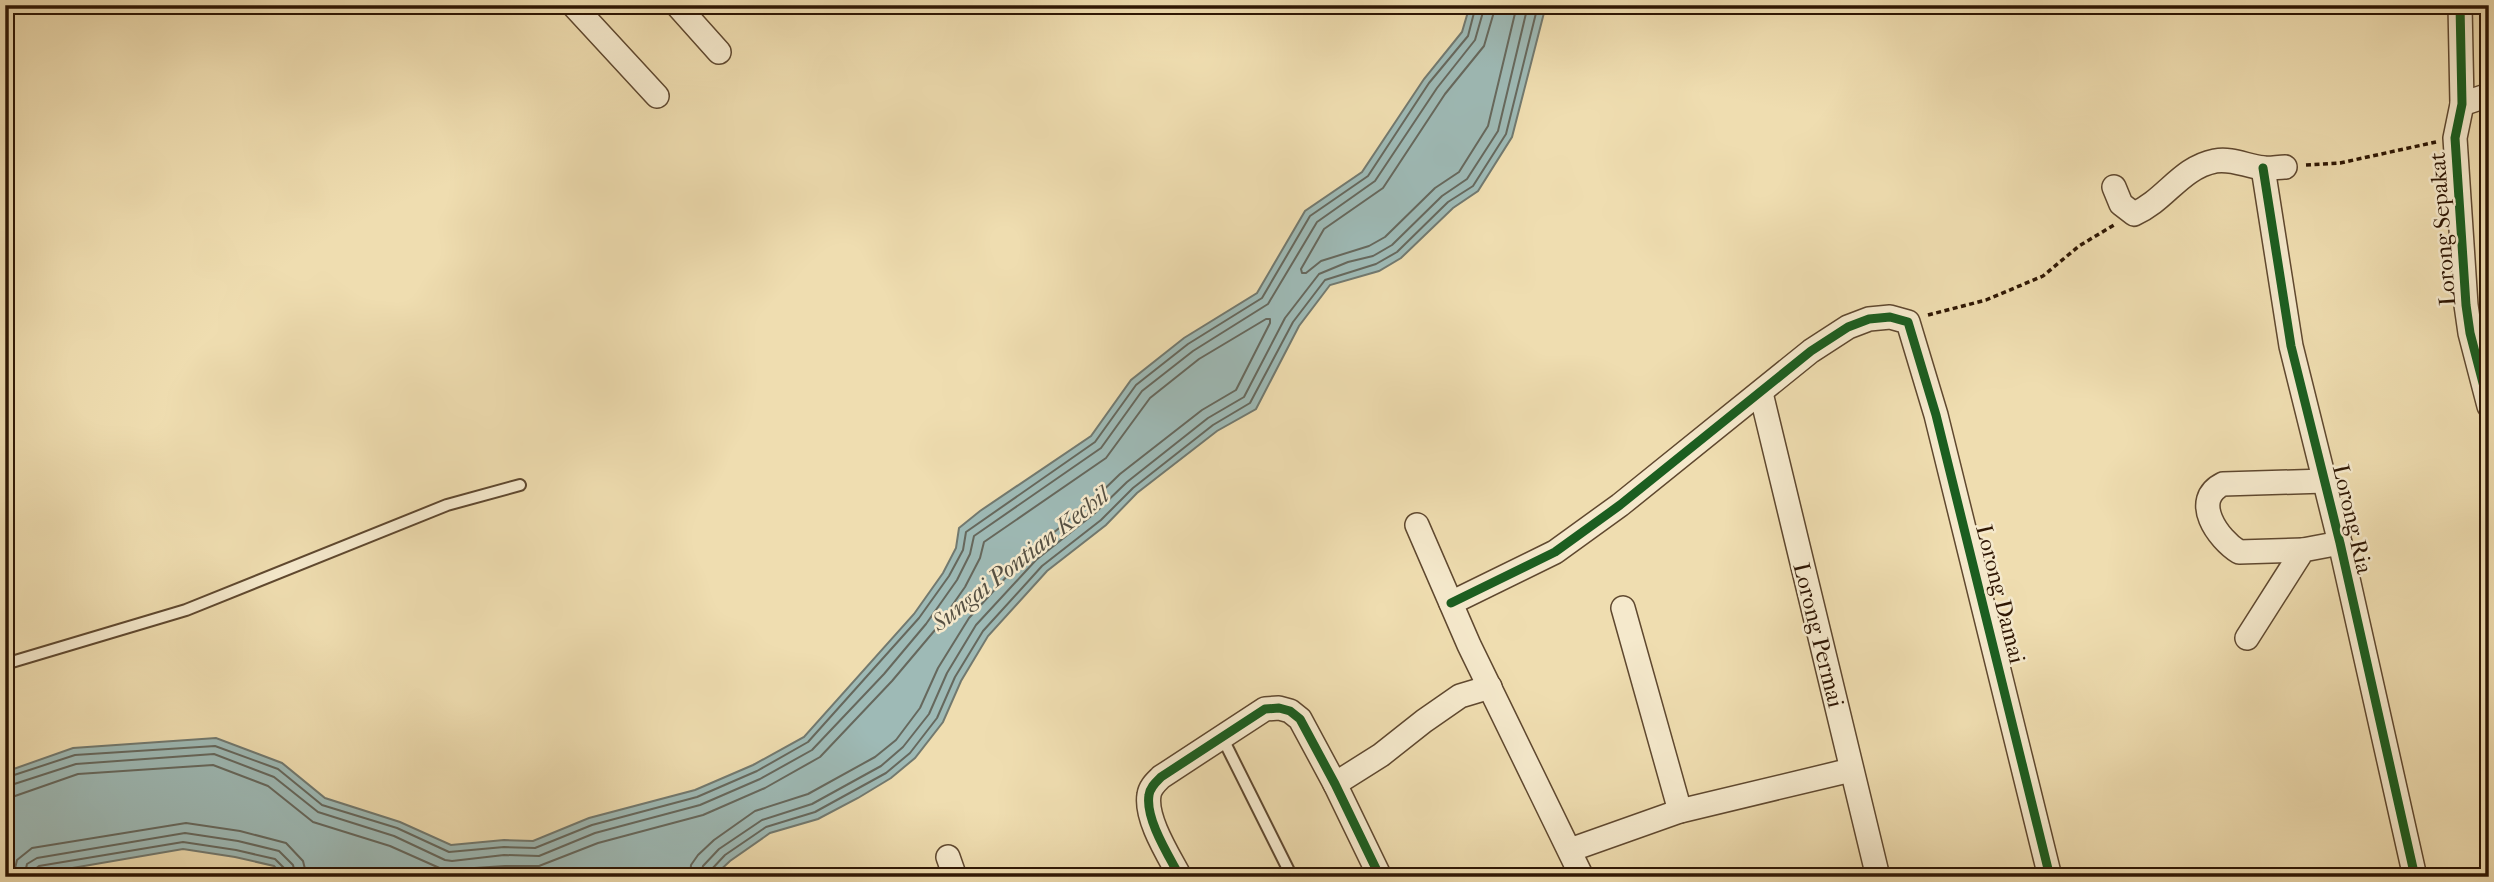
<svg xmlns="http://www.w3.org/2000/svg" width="2494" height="882" font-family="'IM FELL French Canon',serif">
<rect width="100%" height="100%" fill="#efddb0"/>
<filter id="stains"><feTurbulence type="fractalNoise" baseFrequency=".00286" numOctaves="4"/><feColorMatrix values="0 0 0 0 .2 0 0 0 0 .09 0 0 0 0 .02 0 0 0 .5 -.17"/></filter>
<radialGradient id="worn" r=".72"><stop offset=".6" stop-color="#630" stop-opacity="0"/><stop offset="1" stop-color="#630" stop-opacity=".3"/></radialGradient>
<!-- water -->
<path fill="#9ebab6" stroke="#72796f" stroke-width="2" d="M1470,5H1546L1512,137L1478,191L1453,208L1401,258L1379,271L1330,285L1299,326L1256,409L1217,431L1137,493L1106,525L1047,571L988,636L961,681L943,722L915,758L891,778L858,798L818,819L770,833L730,861L713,877H283L274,866L235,857L183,849L20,877H5V772L73,748L216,738L282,763L325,798L400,822L451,845L504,840L533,841L589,818L695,790L753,765L804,737L914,614L943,573L956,548L959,528L980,511L1091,436L1131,380L1184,338L1257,293L1305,211L1362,172L1424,79L1462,32Z"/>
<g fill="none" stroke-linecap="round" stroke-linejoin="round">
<!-- shore -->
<g stroke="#66685d" stroke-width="2">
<path d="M1496,5L1484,46L1445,94L1383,188L1324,229L1301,269L1302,273H1306L1321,261L1369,246L1385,237L1435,188L1459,172L1488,126L1517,5"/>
<path d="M5,778L75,755L215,746L278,769L322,805L397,828L449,852L504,847L535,848L592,825L697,797L757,771L808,742L919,618L949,576L963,550L966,532L1095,442L1136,385L1188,344L1262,298L1310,216L1368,176L1429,83L1468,36L1476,5"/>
<path d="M5,787L76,764L214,754L274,777L318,812L394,836L445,860L452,861L504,855L539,856L595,833L700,805L760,779L812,750L884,674L926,624L957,580L970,554L974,536L1101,448L1142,391L1193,351L1268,304L1317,222L1375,181L1437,88L1475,40L1485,5"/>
<path d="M5,797L15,796L78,774L213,765L268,786L313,822L390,846L444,870L505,866H539L598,843L703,815L765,788L820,757L892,681L935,630L965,587L980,558L984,542L1106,458L1150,398L1199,359L1266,319H1270V323L1236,390L1202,410L1120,474L1088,505L1028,553L969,618L938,668L920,708L896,740L875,757L808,794L755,811L714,840L698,855L691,865L690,877"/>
<path d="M13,877L17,860L32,848L186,823L240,831L286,843L303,861L307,877"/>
<path d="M24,877L27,864L37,858L185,833L238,841L279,851L293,865L296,877"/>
<path d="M32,877L34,870L39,866L183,842L236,850L275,859L286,870L287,877"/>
<path d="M700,877L703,866L719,849L762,820L812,804L881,766L903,747L929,714L947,673L976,625L1036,560L1095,513L1127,482L1208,418L1244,397L1285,318L1319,274L1348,262L1373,256L1392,245L1442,196L1467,179L1498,131L1528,5"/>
<path d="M709,877L711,870L725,855L766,827L815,812L886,773L910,753L937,718L955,677L983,631L1042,566L1101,520L1133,488L1213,425L1250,403L1293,322L1325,280L1376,264L1397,252L1448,202L1473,186L1506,134L1538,5"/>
</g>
<defs>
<g id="service">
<path d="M5,664L186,610L447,505L520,485"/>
<path d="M1222,737L1292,877"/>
</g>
<g id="minor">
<path d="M573,5L657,96"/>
<path d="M677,5L719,52"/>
<path d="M2460,5L2462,104L2455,138L2466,305L2470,333L2489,406"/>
<path d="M2462,104L2489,95"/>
<path d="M2263,168L2291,346L2340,543L2415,877"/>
<path d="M2114,187L2121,204L2134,214C2166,200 2180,168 2215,161C2232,158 2246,166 2263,168C2270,169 2278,167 2285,167"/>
<path d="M1761,393L1878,877"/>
<path d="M1417,525L1469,645L1582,877"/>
<path d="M2303,550L2239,552C2218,539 2190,500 2223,484L2325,481"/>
<path d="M1451,603L1555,552L1620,505L1811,351L1848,327L1869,319L1890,317L1908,322L1936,415L2050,877"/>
<path d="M1623,608L1680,811"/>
<path d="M2247,638L2303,550L2340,543"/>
<path d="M1335,784L1381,755L1424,721L1460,696L1490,687"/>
<path d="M1570,850L1680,811L1851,770"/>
<path d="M948,857L955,877"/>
<path d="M1180,877C1169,856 1145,819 1149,795C1150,787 1156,782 1161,777L1265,709L1279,708L1290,711L1300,719L1335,784L1380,877"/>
</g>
</defs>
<!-- service casing -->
<use href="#service" stroke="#5f482f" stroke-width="14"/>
<!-- minor casing -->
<use href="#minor" stroke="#5f482f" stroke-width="26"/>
<!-- path -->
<g stroke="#2f1704" stroke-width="3.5" stroke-dasharray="5 3.5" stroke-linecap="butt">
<path d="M2306,165L2340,163L2436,142"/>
<path d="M1928,315L1986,300L2043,276L2079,246L2114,225"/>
</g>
<!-- service -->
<use href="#service" stroke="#f5e9cc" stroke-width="10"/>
<!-- minor -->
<use href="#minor" stroke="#f5e9cc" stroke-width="23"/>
<defs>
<g id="cycleway">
<path d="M2460,5L2462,104L2455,138L2466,305L2470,333L2489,406"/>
<path d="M2263,168L2291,346L2340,543L2415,877"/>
<path d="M1451,603L1555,552L1620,505L1811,351L1848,327L1869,319L1890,317L1908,322L1936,415L2050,877"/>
<path d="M1180,877C1169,856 1145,819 1149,795C1150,787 1156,782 1161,777L1265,709L1279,708L1290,711L1300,719L1335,784L1380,877"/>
</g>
</defs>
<!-- cycleway casing -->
<use href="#cycleway" stroke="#f5e9cc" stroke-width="13"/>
<!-- cycleway -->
<use href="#cycleway" stroke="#1b5e20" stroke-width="9"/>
</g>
<g text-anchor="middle" stroke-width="5" stroke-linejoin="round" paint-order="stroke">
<!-- street labels -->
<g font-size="23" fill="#2f1704" stroke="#f5e9cc">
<text transform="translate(2442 229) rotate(-94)" y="8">Lorong Sepakat</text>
<text transform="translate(2353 519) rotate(77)" y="8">Lorong Ria</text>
<text transform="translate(2001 594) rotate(76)" y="8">Lorong Damai</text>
<text transform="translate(1819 635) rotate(76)" y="8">Lorong Permai</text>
</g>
<!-- water labels -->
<g font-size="24" font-style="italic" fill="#565042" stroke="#f5e9cc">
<text transform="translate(1020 559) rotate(-38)" y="8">Sungai Pontian Kechil</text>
</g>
</g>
<!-- margin -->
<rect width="2494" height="882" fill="none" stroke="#efddb0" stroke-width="28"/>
<rect x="7" y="7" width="2480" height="868" fill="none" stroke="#2f1704" stroke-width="3.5"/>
<rect x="14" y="14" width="2466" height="854" fill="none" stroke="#2f1704" stroke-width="2"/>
<rect width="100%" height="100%" filter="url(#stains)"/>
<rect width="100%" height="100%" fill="url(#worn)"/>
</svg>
